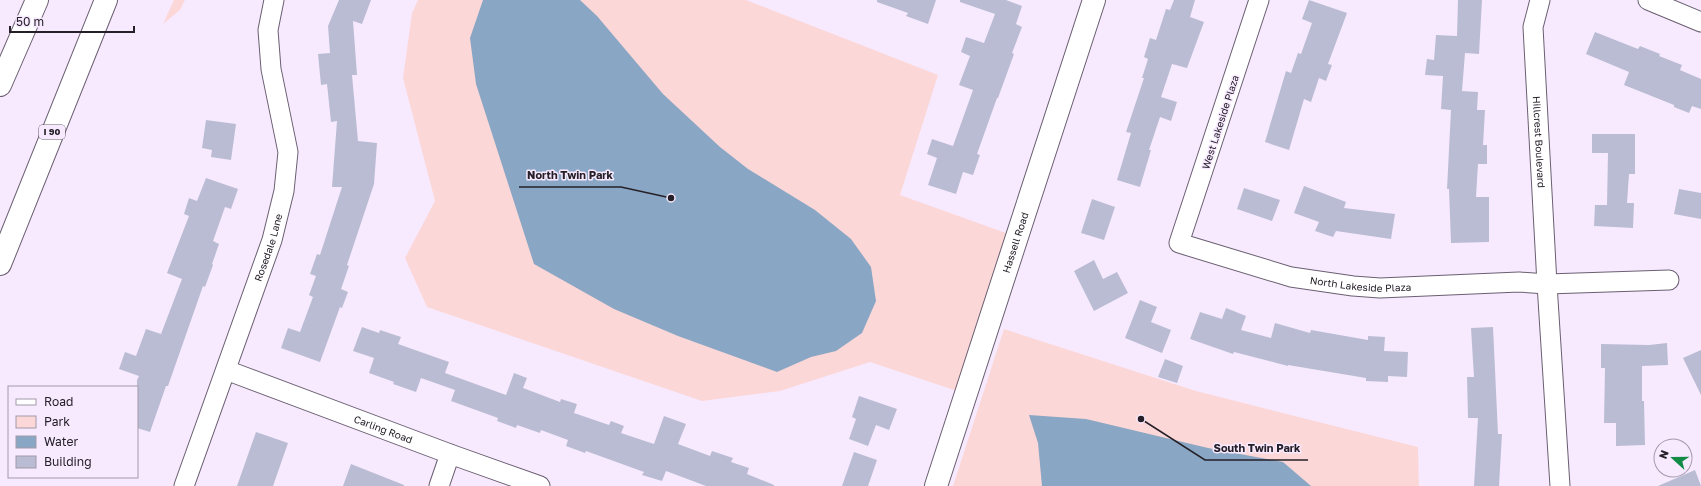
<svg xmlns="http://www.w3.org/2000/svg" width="1701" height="486" font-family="'Golos Text',sans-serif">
<rect width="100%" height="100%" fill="#f7eaff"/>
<!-- green -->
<g fill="#fcd7d7">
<path d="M174,0H185L180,10L163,24Z"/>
<path d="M418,0H746L938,75L900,195L1017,237L966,394L870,362L780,391L702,401L427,307L405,258L435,201L403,78L412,13Z"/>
<path d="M1004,329L1196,391L1418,447L1419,486H953Z"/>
</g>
<!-- water -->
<g fill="#89a6c4">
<path d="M483,0H580L597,16L663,94L720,147L748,169L815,210L851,239L871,267L876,301L862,333L836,351L811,357L777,372L678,336L614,309L534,264L476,84L470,38Z"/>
<path d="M1029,415L1086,419L1208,448L1283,462L1311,486H1042L1038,443Z"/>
</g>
<!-- building -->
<g fill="#babcd3">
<path d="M339,0H371L362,24L353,21L357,75H352L358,141L377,143L374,184L347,265L349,266L341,289L348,292L342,308L340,307L320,362L281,348L288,328L300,332L313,297L309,295L316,276L310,274L317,254L320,255L342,187H332L337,121L331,122L327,84L321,85L318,54L330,53L328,26Z"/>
<path d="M877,0H936L928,24L906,16L908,13L877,2Z"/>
<path d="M960,0H1006L1022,6L1016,24L1022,27L1012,53L1014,54L998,98H997L977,154L980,155L973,175L963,172L956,194L928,185L937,158L927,154L932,139L953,146L973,90L959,85L970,56L961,52L966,37L984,43L995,14L960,2Z"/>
<path d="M1174,0H1195L1190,17L1204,22L1187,68L1172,64L1161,97L1177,102L1171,121L1160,117L1149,150H1151L1140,187L1117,180L1131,133L1126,132L1144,78H1142L1148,59L1144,57L1150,38L1156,40L1166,9L1170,10Z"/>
<path d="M1309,0L1347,13L1328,64L1332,65L1326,81L1319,78L1311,102L1304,99L1289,150L1265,142L1286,71L1291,73L1298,53L1301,54L1312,23L1302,19Z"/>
<path d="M1458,0H1482L1479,54L1465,53L1462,91L1478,92L1477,110H1485L1483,145H1487V164H1478L1476,197H1489V242L1451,243L1449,189H1447L1451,110L1441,109L1443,76L1425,75L1427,59L1434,60L1436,35L1457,36Z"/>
<path d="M1595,32L1638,49L1640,46L1660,54L1659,56L1682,65L1680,70L1701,79V109L1692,106L1689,113L1674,107V105L1624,85L1629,72L1586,54Z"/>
<path d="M206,120L236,124L231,160L211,157L212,150L202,148Z"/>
<path d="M1592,134H1635V174H1629L1627,203H1634L1633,228L1594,226L1595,205H1607L1608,153H1592Z"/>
<path d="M206,178L238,189L231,209L225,207L213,241L219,244L212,264L213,265L205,287L203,286L168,386H166L150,432L137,428V380L139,376L119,369L125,352L136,356L146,329L161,334L182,279L167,273L189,216L184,214L189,198L197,201Z"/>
<path d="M1304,186L1346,202L1344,208L1395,214L1391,239L1336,231L1333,237L1315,231L1319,222L1294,213Z"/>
<path d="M1244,188L1280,200L1272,221L1237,209Z"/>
<path d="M1679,189L1701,193V219L1674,214Z"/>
<path d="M1092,199L1115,207L1104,240L1081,233Z"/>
<path d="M1094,260L1103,279L1117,272L1128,293L1094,311L1074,271Z"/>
<path d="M1140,300L1157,307L1151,322L1171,330L1162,353L1125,338Z"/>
<path d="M1226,308L1246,316L1241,330L1271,338L1275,323L1310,333L1311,330L1368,340V336L1385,337L1384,351L1408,352L1407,377L1388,376V382L1366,381V378L1288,365V366L1234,352L1233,354L1190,339L1200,312L1222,319Z"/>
<path d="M362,327L379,333L380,330L401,337L398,344L449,362L445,373L506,395L514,373L527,378L523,388L560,402L561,399L577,404L574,413L609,425L611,421L624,426L621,433L654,444L664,416L686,424L678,444L710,456L712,451L733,458L731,462L749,468L747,474L774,485V486H706L666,471L662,481L642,475L644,472L586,451L585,453L566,446L568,440L541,430L540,433L517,425L516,428L497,421L498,418L451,401L455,390L421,378L416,392L393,384L394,382L369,373L374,358L353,351Z"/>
<path d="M1493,327L1498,434H1502L1499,486H1474L1478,418H1468L1467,377H1474L1471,328Z"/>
<path d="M1667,343L1668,365L1642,366V401H1644L1645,445L1616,446V423H1604L1605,368H1601V344L1649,345Z"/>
<path d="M1701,350V395L1683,358Z"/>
<path d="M1165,359L1183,366L1177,383L1158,377Z"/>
<path d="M859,396L897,409L889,430L876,425L868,446L849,439L856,419L852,417Z"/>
<path d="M256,432L288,443L273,486H237Z"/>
<path d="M854,452L877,460L868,486H842Z"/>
<path d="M351,464L404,485V486H343Z"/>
<path d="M1695,470L1701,486H1658Z"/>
</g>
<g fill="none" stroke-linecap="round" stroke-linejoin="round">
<defs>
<g id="minor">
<path id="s1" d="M1259,0L1179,243L1291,277L1353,286L1380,288L1519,282L1547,284L1669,280"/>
<path id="s2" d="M1540,0L1533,27L1547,284L1560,486"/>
<path d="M1648,0L1701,22"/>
<path id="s3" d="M226,370L450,454L540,486"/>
<path id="s4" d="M184,486L272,240L284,191L288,152L271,69L268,30L274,0"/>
<path d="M439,486L450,454"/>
</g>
<g id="tertiary">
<path id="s5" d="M936,486L1094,0"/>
</g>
<g id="motorway">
<path d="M0,85L37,0"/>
<path d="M0,264L106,0"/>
</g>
</defs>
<!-- minor casing -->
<use href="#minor" stroke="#6a5f71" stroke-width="21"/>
<!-- tertiary casing -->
<use href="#tertiary" stroke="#6a5f71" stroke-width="24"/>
<!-- motorway casing -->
<use href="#motorway" stroke="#6a5f71" stroke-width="24"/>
<!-- minor -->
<use href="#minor" stroke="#fff" stroke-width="19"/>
<!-- tertiary -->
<use href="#tertiary" stroke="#fff" stroke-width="22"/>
<!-- motorway -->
<use href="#motorway" stroke="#fff" stroke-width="22"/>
</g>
<g text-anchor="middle" stroke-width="3" stroke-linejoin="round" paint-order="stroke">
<!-- shield labels -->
<rect fill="#f7eaff" stroke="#645d68" stroke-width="1" x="39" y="125" width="26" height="14" rx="3"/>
<g font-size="9" font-weight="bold" fill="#252028">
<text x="52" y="135">I 90</text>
</g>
<!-- street labels -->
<g font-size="10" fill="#252028" stroke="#f7eaff">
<text transform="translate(1220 122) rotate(-72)" y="4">West Lakeside Plaza</text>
<text dy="4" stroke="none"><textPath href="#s2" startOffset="143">Hillcrest Boulevard</textPath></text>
<text dy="4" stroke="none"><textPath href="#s5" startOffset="256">Hassell Road</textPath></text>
<text dy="4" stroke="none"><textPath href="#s4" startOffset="253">Rosedale Lane</textPath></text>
<text dy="4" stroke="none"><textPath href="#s1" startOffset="443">North Lakeside Plaza</textPath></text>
<text dy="4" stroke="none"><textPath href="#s3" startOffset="168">Carling Road</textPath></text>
</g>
</g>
<!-- callouts -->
<path fill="none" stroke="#252028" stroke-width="1.5" d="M671 198L621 187H519M1141 419L1205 460H1308"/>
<g fill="#252028" stroke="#f7eaff" stroke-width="1.5">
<circle cx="671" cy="198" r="4"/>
<circle cx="1141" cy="419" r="4"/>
</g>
<g font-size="11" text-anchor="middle" font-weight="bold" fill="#252028" stroke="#f7eaff" stroke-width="3" stroke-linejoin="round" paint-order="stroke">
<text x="570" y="179">North Twin Park</text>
<text x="1257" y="452">South Twin Park</text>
</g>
<!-- legend -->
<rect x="8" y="386" width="130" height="92" fill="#f7eaff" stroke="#a399a9"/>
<rect x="16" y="399" width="20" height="6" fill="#ffffff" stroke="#a399a9"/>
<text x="44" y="406" font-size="12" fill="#252028">Road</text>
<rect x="16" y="416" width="20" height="12" fill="#fcd7d7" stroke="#a399a9"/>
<text x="44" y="426" font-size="12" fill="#252028">Park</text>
<rect x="16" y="436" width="20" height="12" fill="#89a6c4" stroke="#a399a9"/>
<text x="44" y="446" font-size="12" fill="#252028">Water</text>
<rect x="16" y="456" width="20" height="12" fill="#babcd3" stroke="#a399a9"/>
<text x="44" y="466" font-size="12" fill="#252028">Building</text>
<!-- north arrow -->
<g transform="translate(1673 458) rotate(291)"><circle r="19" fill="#f7eaff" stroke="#a399a9"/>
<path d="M0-3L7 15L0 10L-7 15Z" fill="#118b46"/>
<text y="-6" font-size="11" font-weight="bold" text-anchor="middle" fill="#252028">N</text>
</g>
<!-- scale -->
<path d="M10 26v6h124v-6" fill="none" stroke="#252028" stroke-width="2"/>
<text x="16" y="26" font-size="12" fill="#252028" stroke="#f7eaff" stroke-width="3" paint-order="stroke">50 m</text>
</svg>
